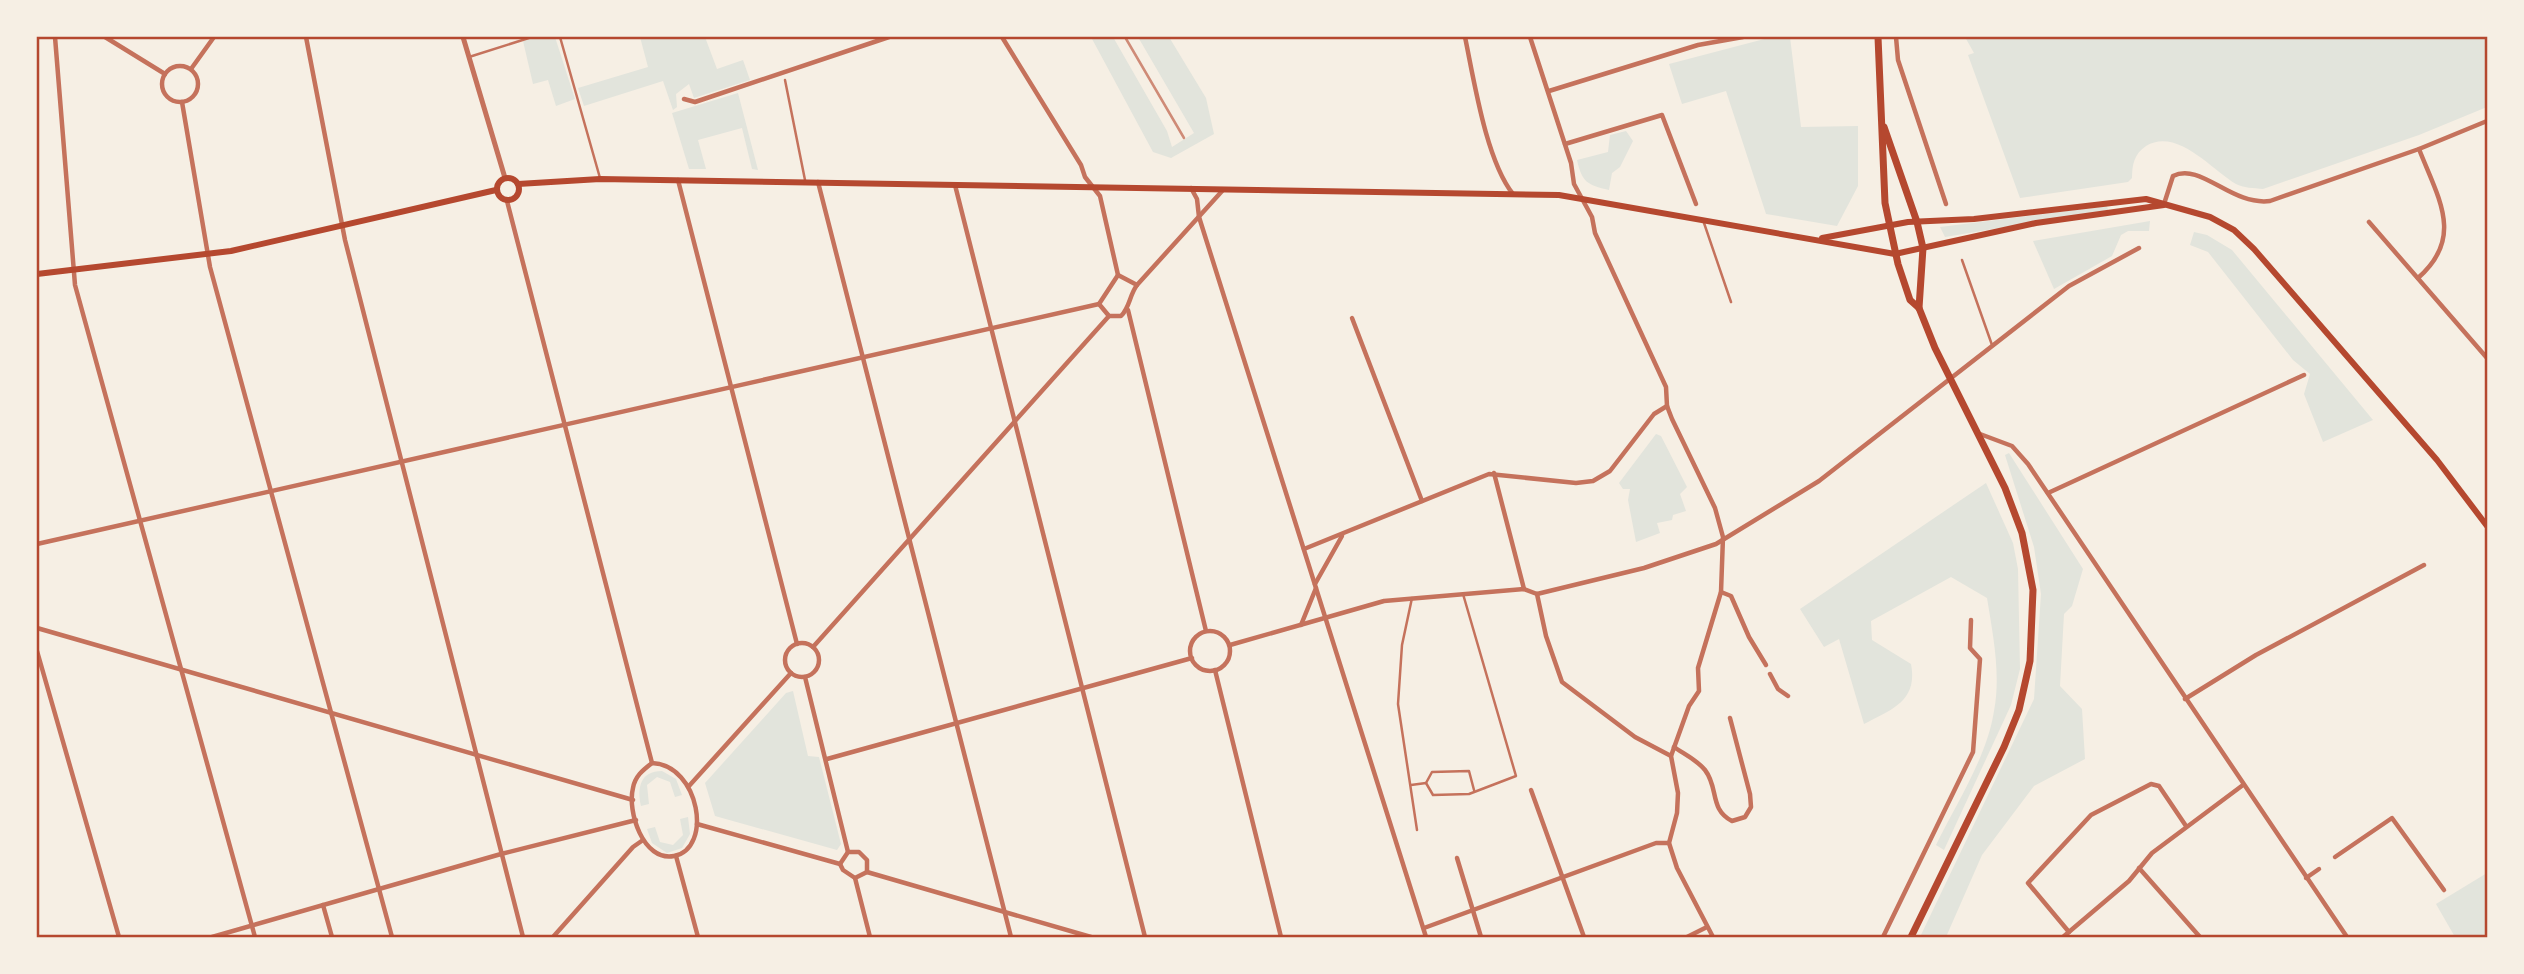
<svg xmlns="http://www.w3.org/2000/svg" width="2524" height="974" font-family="Overpass,sans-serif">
<rect width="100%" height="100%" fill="#f6efe4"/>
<!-- green -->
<g fill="#e2e4dc">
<path d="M538,37H555L575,99L556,106L548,80L533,84L523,41Z"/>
<path d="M640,37H705L717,69L743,60L750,80L694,98L689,84L676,94L677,107L673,110L663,81L584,106L578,88L648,67Z"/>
<path d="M1091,37H1113L1167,131L1172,147L1194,133L1138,37H1169L1206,98L1214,134L1171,158L1153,152Z"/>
<path d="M1772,37H1790L1801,127L1858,126V186L1837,226L1766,214L1726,91L1682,104L1669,64Z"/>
<path d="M1965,37H2487V107L2419,135L2263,189C2254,188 2243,188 2236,184C2212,170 2177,127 2146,146C2134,154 2132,165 2132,178L2128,182L2020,198L1968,55L1974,53Z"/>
<path d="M738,93L758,170L752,169L742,128L698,140L706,169H689L672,113Z"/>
<path d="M1626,131L1633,141L1620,167L1612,173L1609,190C1587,185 1582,182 1577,160L1608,152L1610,135Z"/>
<path d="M2107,206L2108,210L1945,237L1940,227Z"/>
<path d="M2150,221L2149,231H2128L2121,235L2112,256L2054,289L2033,241Z"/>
<path d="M2194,232L2207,235L2232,250L2373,420L2323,442L2304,394L2310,374L2293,360L2208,252L2190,245Z"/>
<path d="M1656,434L1661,436L1687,487L1680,494L1686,511L1673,515L1672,520L1657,523L1660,533L1636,542L1628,500L1630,489H1623L1619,483Z"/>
<path d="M2009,453L2083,569L2072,606L2064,614L2060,686L2082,709L2085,759L2034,786L1982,855L1946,937H1920L2034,699L2041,594L2034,547L2005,455Z"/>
<path d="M1986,483L2013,543L2018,569L2020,669L2011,705L1944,850L1936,845C1956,804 1987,757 1994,711C2001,674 1993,635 1987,598L1951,577L1871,621L1872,640L1911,664C1918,701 1892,709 1864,724L1839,639L1824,647L1800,609Z"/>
<path d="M793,691L808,756L819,757L841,844L837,850L715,816L705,783L786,693Z"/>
<path d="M662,771L676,779L682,795L675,797L670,782L657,777L647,785L649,804L641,806C637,788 640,771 662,771Z"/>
<path d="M688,817L690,834L682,848L667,853L652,843L647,829L655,827L660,842L673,845L683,835L680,819Z"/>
<path d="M2487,873V937H2455L2436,904Z"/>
</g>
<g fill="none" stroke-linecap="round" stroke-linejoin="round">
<!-- service -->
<g stroke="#c5725c" stroke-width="2.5">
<path d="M560,37L600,178"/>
<path d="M469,57L532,37"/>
<path d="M785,80L805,180"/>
<path d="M1704,223L1731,302"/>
<path d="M1962,260L1992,345"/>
<path d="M1412,598L1402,645L1398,704L1417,830"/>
<path d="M1426,783L1432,772L1469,771L1474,790"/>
<path d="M1411,785L1426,783L1433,795L1469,794L1516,776L1463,594"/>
</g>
<!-- minor -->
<g stroke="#c5725c" stroke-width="4.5">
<path d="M55,37L75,285L255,937"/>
<path d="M105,37L165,74"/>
<path d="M306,37L345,240L523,937"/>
<path d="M1002,37L1081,165L1085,177L1100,196L1118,275"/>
<path d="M1465,37C1474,80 1486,160 1513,194"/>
<path d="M1530,37L1571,163L1574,184L1592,217L1595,233L1666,387L1667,406L1672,419L1715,508L1723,537L1721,592L1698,668L1699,691L1689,706L1671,756L1678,793L1677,813L1669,843L1677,868L1713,937"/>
<path d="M1896,37L1898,60L1946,204"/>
<circle cx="180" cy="84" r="18"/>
<path d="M191,69L214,37"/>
<path d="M1549,91L1698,45L1743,37"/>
<path d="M684,99L695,102L889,37"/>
<path d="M182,102L210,267L392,937"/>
<path d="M1565,144L1662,115L1696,204"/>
<path d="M678,180L797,644"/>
<path d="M818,182L1011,937"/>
<path d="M955,185L1145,937"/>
<path d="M1191,188L1197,199L1199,217L1426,937"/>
<path d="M507,201L652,763"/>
<path d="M2164,204L2173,176C2201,162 2231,206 2270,201L2419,149L2487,121"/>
<path d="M2369,222L2487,358"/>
<path d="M1118,275L1137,285C1129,296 1130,307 1121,316H1109L1099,304Z"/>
<path d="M2418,278C2465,237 2438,198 2419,149"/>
<path d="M1137,285L1223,190"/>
<path d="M1128,310L1206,631"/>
<path d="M1352,318L1422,501"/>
<path d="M1980,434L2012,446L2028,464L2347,937"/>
<path d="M1494,473L1524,589"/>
<path d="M2048,493L2304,375"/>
<path d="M37,544L1099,304"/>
<path d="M1304,549L1489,474L1576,483L1593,481L1610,471L1654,414L1667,406"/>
<path d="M1315,584L1342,536"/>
<path d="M1721,592L1731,596L1749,637L1766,665"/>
<path d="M1537,594L1644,568L1716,544L1819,481L2069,286L2139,248"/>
<path d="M1537,594L1546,636L1562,682L1635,737L1671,756"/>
<path d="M1301,625L1316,588"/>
<path d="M37,628L633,800"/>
<circle cx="1210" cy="651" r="20"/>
<circle cx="802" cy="660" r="17"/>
<path d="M1230,645L1384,601L1524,589L1537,594"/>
<path d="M813,647L1109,316"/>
<path d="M37,651L119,937"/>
<path d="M1215,670L1281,937"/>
<path d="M1770,674L1778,689L1788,696"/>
<path d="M805,677L848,852"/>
<path d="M2185,699L2256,655L2424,565"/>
<path d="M1674,747C1684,754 1697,760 1705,770C1719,788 1709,809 1732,821L1745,817L1751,807L1750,794L1730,718"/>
<path d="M827,759L1192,658"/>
<path d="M652,763C700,765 713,849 674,856C643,862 627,811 633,788C635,776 643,770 652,763Z"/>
<path d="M689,786L791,673"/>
<path d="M1531,790L1584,937"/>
<path d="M697,824L840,864"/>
<path d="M676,856L698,937"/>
<path d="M2335,857L2392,818L2444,890"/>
<path d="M1457,858L1481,937"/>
<path d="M840,864L848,852H859L867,860V872"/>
<path d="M840,864L843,870L855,878L867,872"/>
<path d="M2139,868L2200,937"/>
<path d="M867,872L1091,937"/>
<path d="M855,878L870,937"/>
<path d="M2306,878L2319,869"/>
<path d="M323,905L332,937"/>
<path d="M1424,928L1656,843H1669"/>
<path d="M2069,932L2028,883L2091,815L2151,784L2159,786L2186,826"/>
<path d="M212,937L501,854L636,820"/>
<path d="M553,937L633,847L643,840"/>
<path d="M1687,937L1707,927"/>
<path d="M1883,937L1973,752L1980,659L1970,648L1971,620"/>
<path d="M2063,937L2129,881L2152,853L2243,785"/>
</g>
<!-- tertiary -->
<path stroke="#c5725c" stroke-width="5" d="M463,37L505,178"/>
<!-- secondary -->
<g stroke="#b5482f" stroke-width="6">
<circle cx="508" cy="189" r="11"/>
<path d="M518,184L600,179L1559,195L1895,254L2036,223L2164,205"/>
<path d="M1822,238L1908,222L1974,219L2146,199L2210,217L2234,230L2254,249L2437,460L2487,526"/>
<path d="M37,274L231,251L496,190"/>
</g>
<!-- primary -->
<g stroke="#b5482f" stroke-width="7">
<path d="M1878,37L1885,203L1898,264L1910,300L1919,308L1935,348L2005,488L2022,533L2033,590L2030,661L2019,710L2004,747L1911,937"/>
<path d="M1884,127L1917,222L1923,248L1919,308"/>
</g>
<!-- rail -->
<path stroke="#cf8b77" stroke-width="2.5" d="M1125,37L1184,138"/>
</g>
<!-- border -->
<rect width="2524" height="974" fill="none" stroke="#f6efe4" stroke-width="77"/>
<rect x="38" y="38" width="2448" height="898" fill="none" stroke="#b5482f" stroke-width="2.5"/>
</svg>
